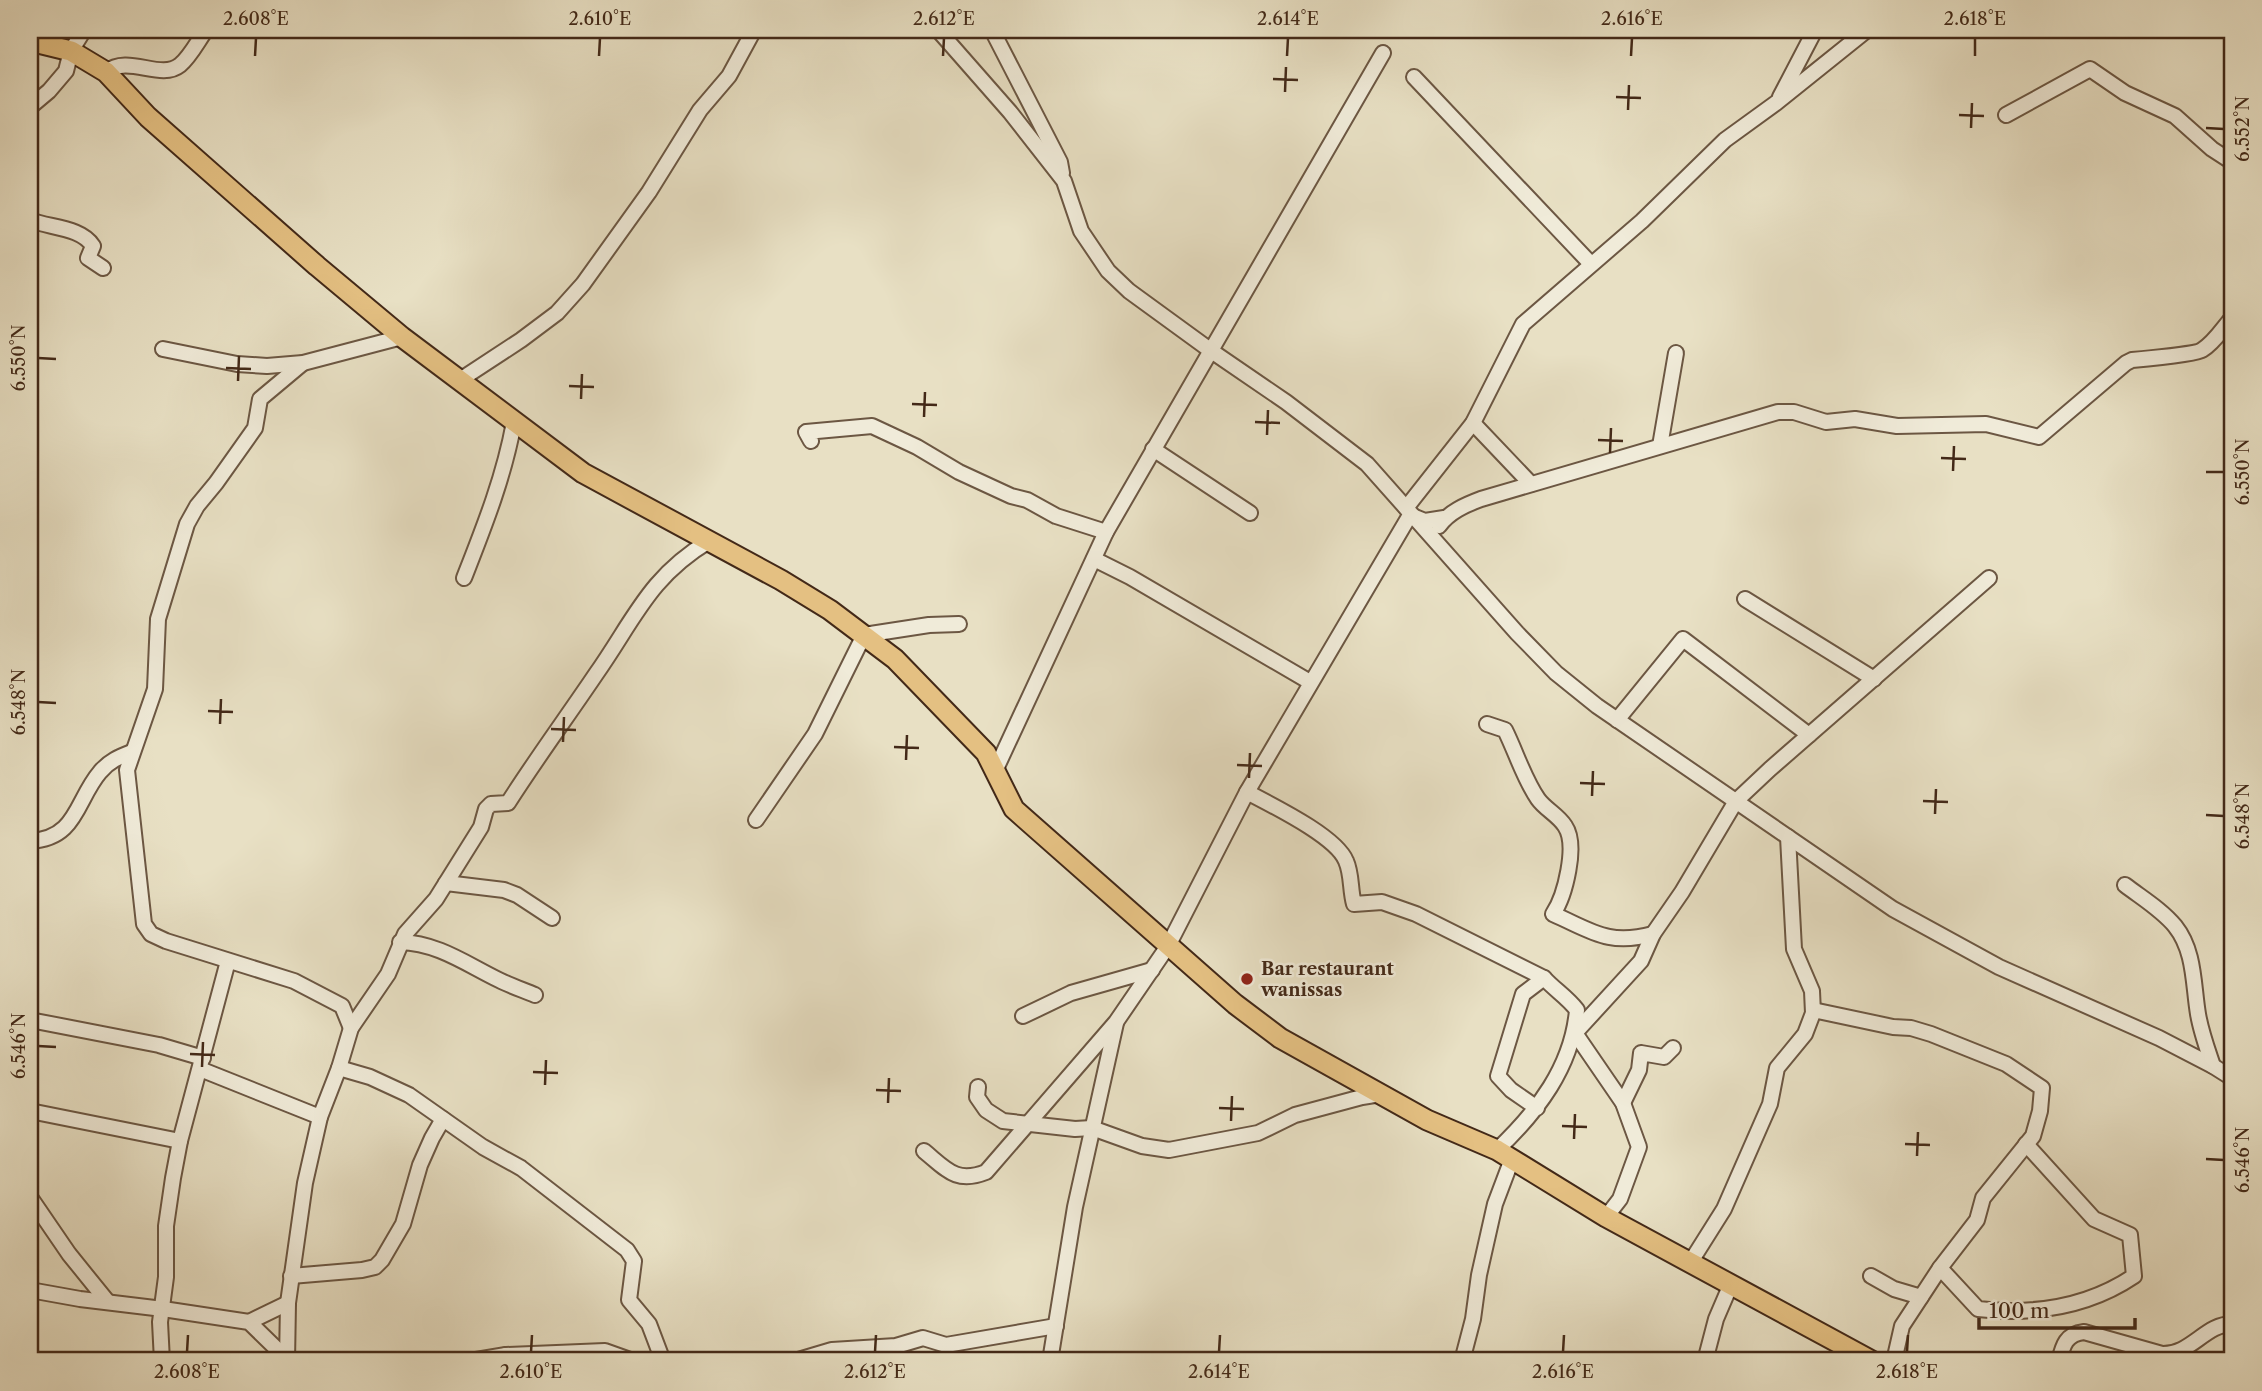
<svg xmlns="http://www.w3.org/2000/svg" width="2262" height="1391" font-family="'Libre Caslon Text',serif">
<rect width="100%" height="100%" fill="#e8e0c4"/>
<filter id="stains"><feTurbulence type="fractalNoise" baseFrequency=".00286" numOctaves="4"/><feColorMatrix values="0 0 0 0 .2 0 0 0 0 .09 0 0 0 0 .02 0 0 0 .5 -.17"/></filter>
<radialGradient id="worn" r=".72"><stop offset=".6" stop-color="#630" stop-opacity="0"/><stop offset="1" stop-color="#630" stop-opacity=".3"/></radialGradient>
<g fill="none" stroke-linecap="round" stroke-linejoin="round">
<defs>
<g id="minor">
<path d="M938,30L1010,112L1064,181L1081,231L1108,271L1129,291L1210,350L1286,402L1367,464L1517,633L1556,673L1597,706L1893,909L1999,967L2159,1038L2213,1066L2232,1078"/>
<path d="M992,30L1060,162L1062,173"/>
<path d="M106,72C129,54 160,81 180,65C190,57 198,41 206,30"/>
<path d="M1414,77L1591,264"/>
<path d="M1780,97L1815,30"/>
<path d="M30,107L49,91L66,71L71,51L84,30"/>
<path d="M2006,115L2090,69L2125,93L2175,116L2212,149L2232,162"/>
<path d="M30,220C50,228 81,227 93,246L88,258L103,268"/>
<path d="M163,349L237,364L267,366L303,363L402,337"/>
<path d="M303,363L260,399L255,428L216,483L197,506L187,524L158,619L155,689L127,770L144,924L151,934L166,941L294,981L342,1006L351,1028"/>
<path d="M460,380L521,340L557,313L583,284L649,192L700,110L729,76L754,30"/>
<path d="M1473,423L1531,484"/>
<path d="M811,441L806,432L872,426L917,447L959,472L1011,496L1027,500L1056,516L1106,532"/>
<path d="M1660,446L1676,353"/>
<path d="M1153,449L1250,513"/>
<path d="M1406,508L1473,423L1523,324L1642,221L1725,140L1776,103L1867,30"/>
<path d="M1439,526C1449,512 1465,505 1481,499L1778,412H1794L1826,422L1855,419L1897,426L1986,424L2039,437L2126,363L2132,360C2143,359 2197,354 2202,350C2214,343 2223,328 2232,318"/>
<path d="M1094,559L1130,577L1310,682"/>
<path d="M464,578C484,527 504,477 514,422"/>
<path d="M1745,599L1874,679"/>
<path d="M1617,720L1683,639L1809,735"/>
<path d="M1487,724L1505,730C1516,752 1524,779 1538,799C1545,809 1558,815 1565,826C1578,845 1565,896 1553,914C1592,931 1608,946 1653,934"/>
<path d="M995,771L1106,532L1383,53"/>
<path d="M1247,792C1271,805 1336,836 1346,861C1352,874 1350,890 1354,904L1382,902L1416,914L1544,978C1555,990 1567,997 1577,1010C1572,1067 1537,1112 1497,1150"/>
<path d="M756,820L815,734L864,635L929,625L959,624"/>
<path d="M30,841C77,839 76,800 100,772C109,761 119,757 132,752"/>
<path d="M446,883L504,890L517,895L552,918"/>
<path d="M2125,885C2142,898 2162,910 2175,926C2195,951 2193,984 2198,1014C2201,1032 2207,1048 2213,1066"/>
<path d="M400,942C438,943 466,964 499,980C511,986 523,990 535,995"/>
<path d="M1813,1010L1893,1027L1911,1028L1931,1034L2006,1064L2042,1088L2040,1111L2033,1136L1983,1198L1977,1220L1940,1268L1902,1326L1894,1361"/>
<path d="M1023,1016L1071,993L1152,970"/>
<path d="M30,1020L159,1045L203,1058"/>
<path d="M1575,1033L1641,961L1653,934L1682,892L1736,801L1770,769L1989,578"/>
<path d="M1575,1033L1623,1103L1639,1147L1620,1199L1606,1217"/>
<path d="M339,1068L370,1077L409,1095L483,1147L521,1168L627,1250L634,1261L629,1300L649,1324L663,1361"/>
<path d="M200,1069L320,1117"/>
<path d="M978,1087L977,1097L986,1110L1003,1121L1075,1129L1092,1128L1142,1146L1169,1150L1258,1133L1295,1115L1362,1097L1381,1094"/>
<path d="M1623,1103L1639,1070L1641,1053L1664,1057L1673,1048"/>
<path d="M1537,1108L1511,1090L1498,1076L1523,994L1544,978"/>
<path d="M30,1111L180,1141"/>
<path d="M924,1151C946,1169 956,1184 986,1172L1116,1022L1168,946L1247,792L1410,515L1425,521L1444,518"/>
<path d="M30,1197L69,1254L107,1301"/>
<path d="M1690,1263L1724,1209L1770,1104L1777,1068L1805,1034L1813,1013L1812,991L1794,949L1788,837"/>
<path d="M1940,1268L1978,1309C2033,1315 2088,1307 2134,1276L2130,1235L2094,1219L2026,1144"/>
<path d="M291,1276L362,1270L375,1267L382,1260L403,1224L420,1165L432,1138L443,1119"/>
<path d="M1871,1276L1894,1289L1921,1297"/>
<path d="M30,1290L80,1299L163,1309L249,1322L287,1359"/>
<path d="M249,1322L288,1303"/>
<path d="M162,1361L160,1322L166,1277V1226L173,1178L180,1141L228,961"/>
<path d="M287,1361L288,1303L305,1183L320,1117L339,1068L351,1028L388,974L405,934L436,899L481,827L486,809L491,804L508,803C536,759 567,717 596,674C634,620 649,577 709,541"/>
<path d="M470,1361L506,1355"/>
<path d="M505,1361L506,1355L605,1351L633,1361"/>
<path d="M795,1361L832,1350L896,1346L923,1338L946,1345L1056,1326"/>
<path d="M1050,1361L1075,1207L1116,1023"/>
<path d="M1462,1361L1473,1319L1479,1275L1495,1204L1512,1159"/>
<path d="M1705,1361L1716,1319L1731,1284"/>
<path d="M2059,1361C2063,1345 2066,1334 2084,1332L2162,1354C2191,1355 2205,1324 2232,1324"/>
</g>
<path id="major" d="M30,41L71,51L106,72L148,117L317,266L402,337L583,473L781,580L830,610L895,659L986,753L1014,809L1235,1004L1280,1038L1427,1120L1497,1150L1606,1217L1872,1361"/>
</defs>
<!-- minor casing -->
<use href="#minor" stroke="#6c5743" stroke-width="18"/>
<!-- major casing -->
<use href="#major" stroke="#432918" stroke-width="23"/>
<!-- minor -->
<use href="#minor" stroke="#f0ebd9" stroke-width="14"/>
<!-- major -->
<use href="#major" stroke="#e4c082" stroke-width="19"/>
</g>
<!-- ticks -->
<path fill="none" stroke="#432918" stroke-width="2.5" d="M255,56L256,38M599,56L600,38M943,56L944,38M1287,56L1288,38M1631,56L1632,38M1975,56V38M1273,79L1298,80M1285,92L1286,67M1616,97L1641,98M1628,110L1629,85M1959,115L1984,116M1971,128L1972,103M2206,128L2224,129M38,358L56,359M226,368L251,369M238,381L239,356M569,386L594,387M581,399L582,374M912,404L937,405M924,417L925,392M1255,422L1280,423M1267,435L1268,410M1598,440L1623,441M1610,453L1611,428M1941,458L1966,459M1953,471L1954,446M2206,472H2224M38,702L56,703M208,711L233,712M220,724L221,699M551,729L576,730M563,742L564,717M894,747L919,748M906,760L907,735M1237,765L1262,766M1249,778L1250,753M1580,783L1605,784M1592,796L1593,771M1923,801L1948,802M1935,814L1936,789M2206,815L2224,816M38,1046L56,1047M190,1054L215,1055M202,1067L203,1042M533,1072L558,1073M545,1085L546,1060M876,1090L901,1091M888,1103L889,1078M1219,1108L1244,1109M1231,1121L1232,1096M1562,1126L1587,1127M1574,1139L1575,1114M1905,1144L1930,1145M1917,1156L1918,1132M2206,1159L2224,1160M187,1352L188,1335M531,1352L532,1335M875,1352L876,1335M1219,1352L1220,1335M1563,1352L1564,1335M1907,1352L1908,1335"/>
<!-- markers -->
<circle fill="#8f2418" stroke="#f0ebd9" stroke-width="2.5" cx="1247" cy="979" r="7"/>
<g text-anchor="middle" stroke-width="5" stroke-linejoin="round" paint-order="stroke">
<!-- poi labels -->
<g font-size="18" font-weight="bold" fill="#432918" stroke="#f0ebd9" text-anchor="start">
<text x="1261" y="975">Bar restaurant<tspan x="1261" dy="21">wanissas</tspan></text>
</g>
</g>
<!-- margin -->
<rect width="2262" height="1391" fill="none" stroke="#e8e0c4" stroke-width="77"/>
<!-- scale -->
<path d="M1979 1318v10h156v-10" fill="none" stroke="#432918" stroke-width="3.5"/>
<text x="1989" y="1318" font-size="21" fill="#432918" stroke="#f0ebd9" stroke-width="5" paint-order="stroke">100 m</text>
<rect x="38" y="38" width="2186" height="1314" fill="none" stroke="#432918" stroke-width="2.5"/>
<g font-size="18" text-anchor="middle" fill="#432918">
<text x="256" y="25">2.608°E</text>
<text x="600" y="25">2.610°E</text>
<text x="944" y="25">2.612°E</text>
<text x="1288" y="25">2.614°E</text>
<text x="1632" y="25">2.616°E</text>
<text x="1975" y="25">2.618°E</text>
<text transform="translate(2243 129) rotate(-90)" y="6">6.552°N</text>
<text transform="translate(19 358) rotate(-90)" y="6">6.550°N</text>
<text transform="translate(2243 472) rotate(-90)" y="6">6.550°N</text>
<text transform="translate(19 702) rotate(-90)" y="6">6.548°N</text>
<text transform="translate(2243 816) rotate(-90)" y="6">6.548°N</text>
<text transform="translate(19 1046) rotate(-90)" y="6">6.546°N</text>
<text transform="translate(2243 1160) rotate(-90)" y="6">6.546°N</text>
<text x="187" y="1378">2.608°E</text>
<text x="531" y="1378">2.610°E</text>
<text x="875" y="1378">2.612°E</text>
<text x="1219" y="1378">2.614°E</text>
<text x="1563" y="1378">2.616°E</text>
<text x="1907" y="1378">2.618°E</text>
</g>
<rect width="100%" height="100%" filter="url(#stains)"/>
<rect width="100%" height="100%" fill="url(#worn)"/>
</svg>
